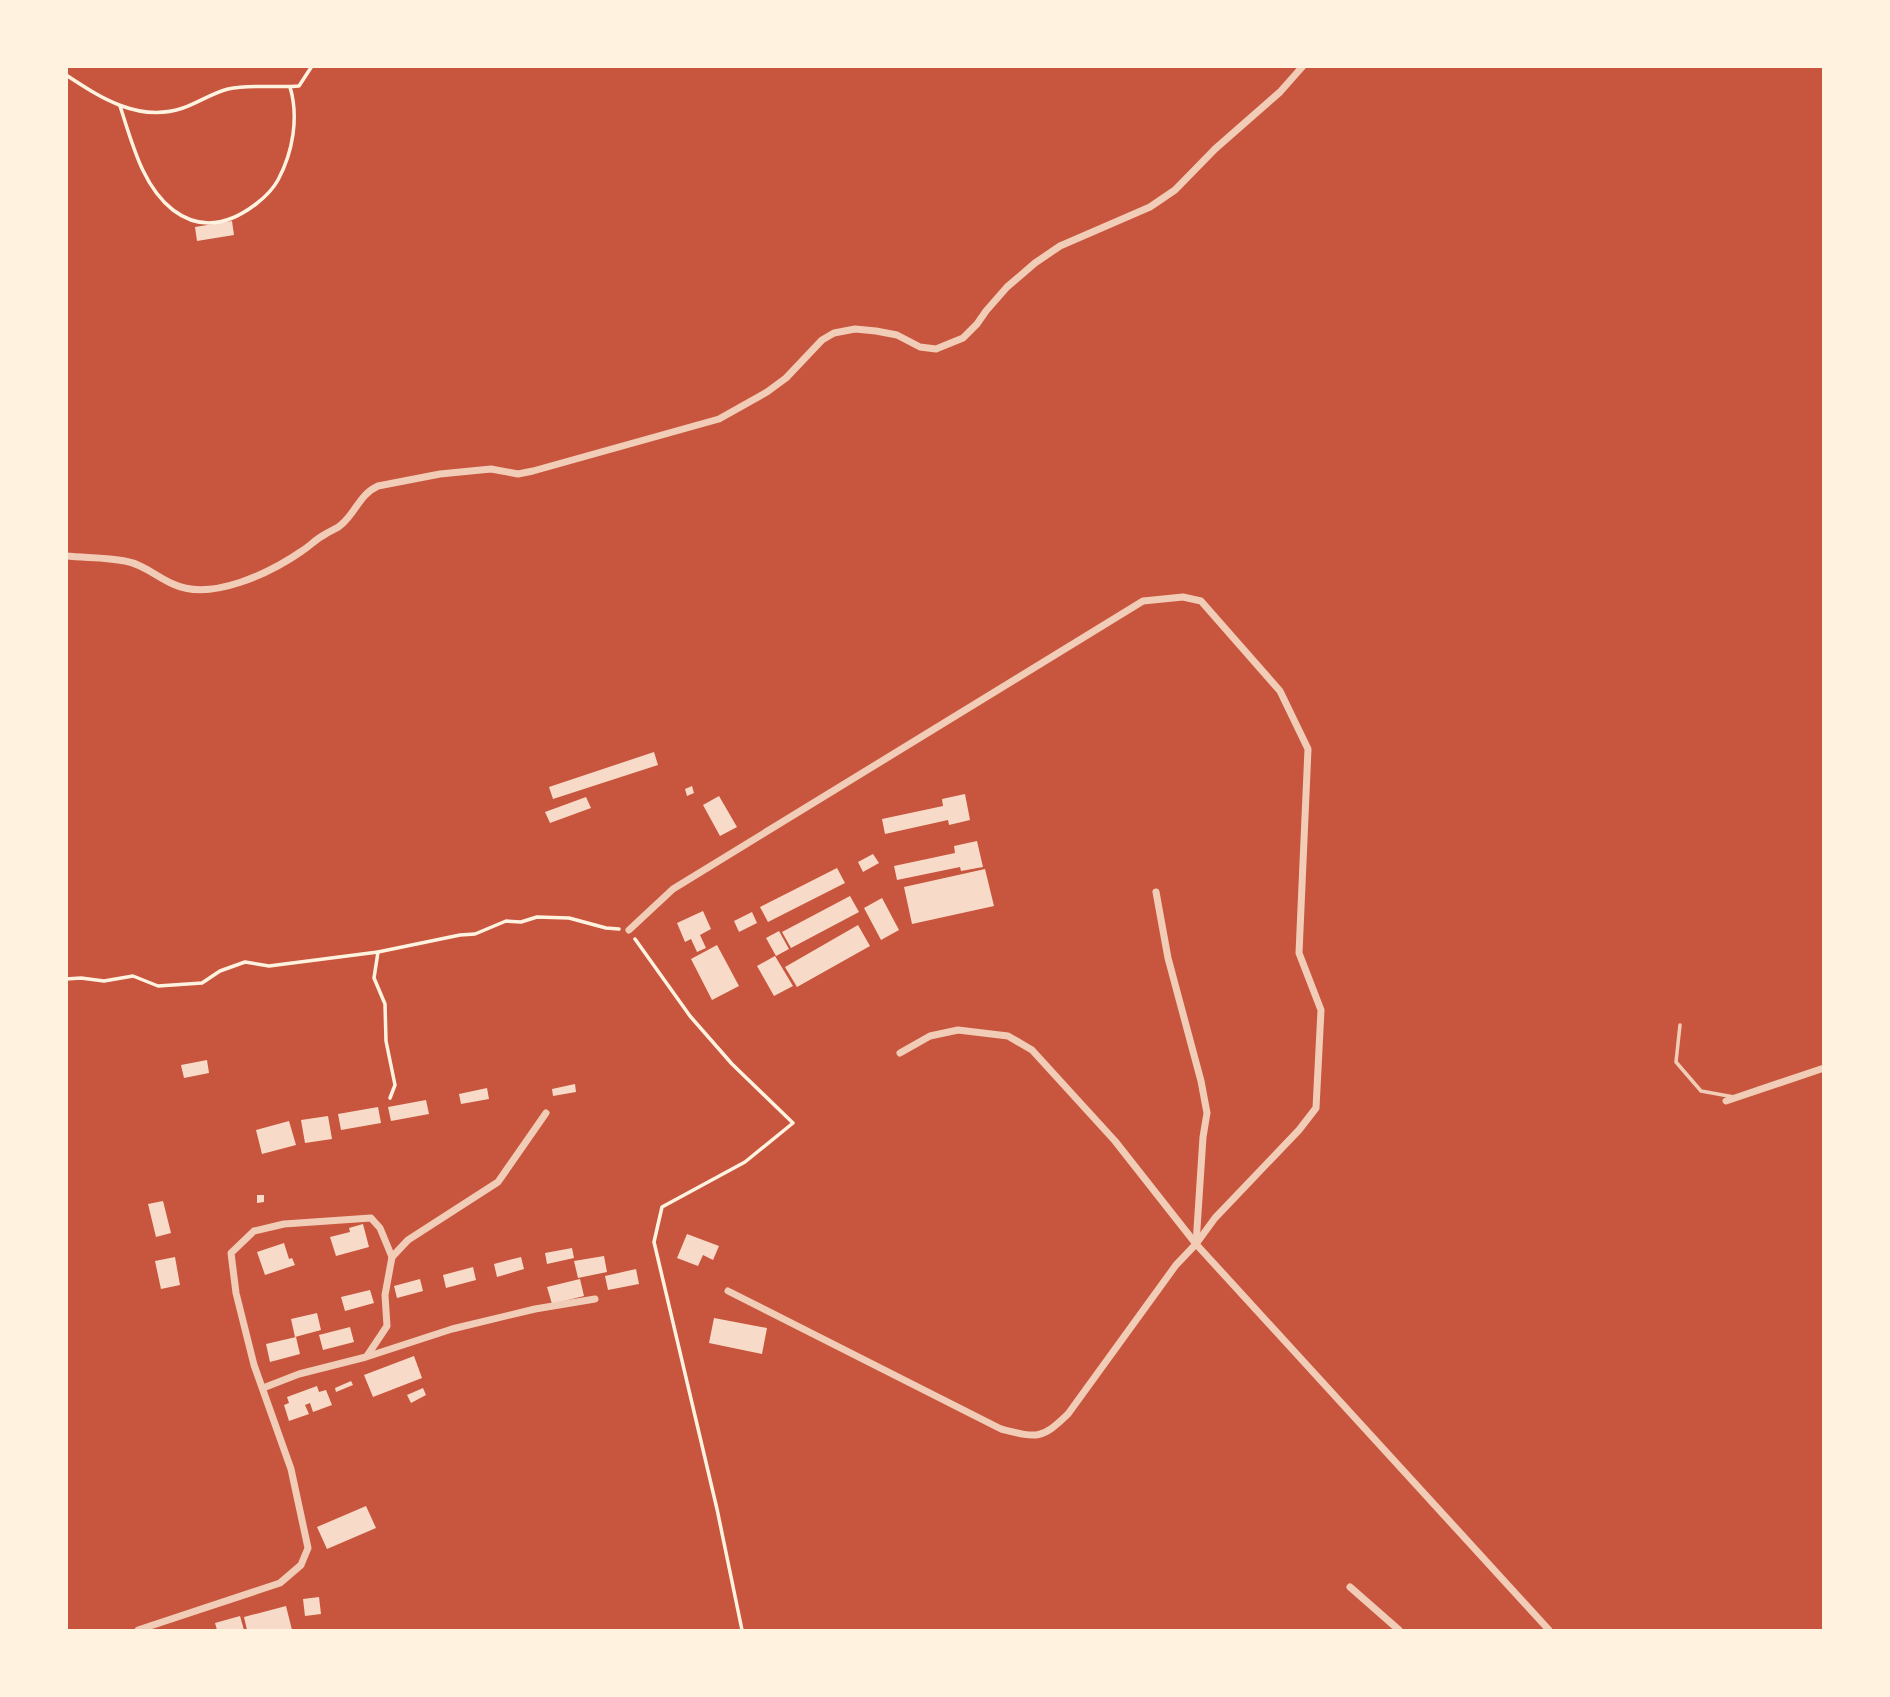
<svg xmlns="http://www.w3.org/2000/svg" width="1890" height="1697" font-family="Merriweather,serif">
<rect width="100%" height="100%" fill="#c8553d"/>
<!-- building -->
<g fill="#f7dbc8">
<path d="M232,221L234,235L197,241L195,227Z"/>
<path d="M654,752L658,765L553,799L549,787Z"/>
<path d="M692,786L694,793L687,796L685,789Z"/>
<path d="M965,794L970,820L949,825L948,820L885,834L882,819L943,806L942,799Z"/>
<path d="M719,796L737,827L720,836L703,805Z"/>
<path d="M586,797L591,808L550,823L545,812Z"/>
<path d="M977,841L983,867L961,871L960,867L897,880L894,866L955,853L954,846Z"/>
<path d="M873,854L879,863L863,872L858,862Z"/>
<path d="M837,868L845,883L768,922L760,907Z"/>
<path d="M985,869L994,906L912,924L904,887Z"/>
<path d="M850,896L859,912L791,948L782,932Z"/>
<path d="M882,898L899,930L881,940L864,908Z"/>
<path d="M703,911L711,929L700,935L706,948L697,952L691,939L685,942L677,923Z"/>
<path d="M752,912L757,923L739,932L734,921Z"/>
<path d="M858,925L870,946L797,987L785,967Z"/>
<path d="M779,931L789,949L776,956L766,938Z"/>
<path d="M717,945L739,986L712,1000L691,959Z"/>
<path d="M775,956L793,986L774,996L757,966Z"/>
<path d="M207,1060L209,1073L184,1078L181,1065Z"/>
<path d="M575,1084L576,1092L553,1096L552,1089Z"/>
<path d="M487,1088L489,1099L461,1104L459,1094Z"/>
<path d="M426,1100L429,1114L391,1121L388,1107Z"/>
<path d="M378,1107L381,1123L341,1130L338,1114Z"/>
<path d="M328,1116L332,1139L305,1143L301,1120Z"/>
<path d="M289,1121L296,1145L262,1154L256,1130Z"/>
<path d="M257,1195H264V1202L257,1203Z"/>
<path d="M163,1201L171,1233L156,1237L148,1204Z"/>
<path d="M363,1224L369,1247L336,1256L330,1237L350,1232L349,1228Z"/>
<path d="M687,1234L719,1246L713,1260L703,1255L698,1266L677,1258Z"/>
<path d="M284,1243L289,1259L292,1258L295,1265L265,1275L257,1252Z"/>
<path d="M572,1248L574,1258L547,1264L545,1253Z"/>
<path d="M604,1256L607,1272L578,1278L574,1261Z"/>
<path d="M175,1257L180,1285L161,1289L155,1261Z"/>
<path d="M521,1257L524,1269L497,1277L494,1264Z"/>
<path d="M473,1267L476,1280L446,1288L443,1275Z"/>
<path d="M636,1269L639,1284L608,1290L605,1276Z"/>
<path d="M420,1279L423,1291L397,1298L394,1286Z"/>
<path d="M580,1279L584,1296L552,1304L547,1287Z"/>
<path d="M370,1290L374,1303L345,1311L341,1297Z"/>
<path d="M317,1313L321,1330L295,1337L291,1319Z"/>
<path d="M714,1318L767,1328L762,1354L709,1343Z"/>
<path d="M350,1327L354,1342L323,1350L319,1335Z"/>
<path d="M296,1337L300,1354L270,1362L266,1344Z"/>
<path d="M414,1356L422,1378L373,1397L364,1375Z"/>
<path d="M351,1381L353,1385L336,1392L335,1388Z"/>
<path d="M317,1386L319,1392L326,1390L332,1405L313,1412L310,1403L305,1405L309,1414L289,1421L284,1405L289,1403L287,1397Z"/>
<path d="M423,1388L426,1395L411,1403L407,1395Z"/>
<path d="M366,1506L376,1528L327,1549L317,1527Z"/>
<path d="M319,1597L321,1614L305,1616L303,1599Z"/>
<path d="M286,1606L292,1630H247L244,1617Z"/>
<path d="M240,1616L244,1630H217L215,1623Z"/>
</g>
<g fill="none" stroke-linecap="round" stroke-linejoin="round">
<!-- path -->
<g stroke="#fff3e0" stroke-width="3.5">
<path d="M66,75C101,98 139,123 183,108C198,103 212,93 228,89C252,84 275,88 299,86L312,66"/>
<path d="M120,106C132,142 142,186 173,210C202,232 230,224 256,204C264,198 273,189 278,180C293,152 299,117 290,87"/>
<path d="M635,939L690,1016L732,1064L793,1123L745,1162L662,1207L654,1242L717,1509L742,1630"/>
<path d="M378,952L374,978L385,1004L386,1041L395,1085L390,1098"/>
<path d="M66,979L81,978L104,981L133,976L158,986L202,983L220,971L245,962L269,966L378,952L460,935L475,934L506,921L521,922L537,917L569,918L606,928L619,929"/>
</g>
<!-- service -->
<path stroke="#f1ccb7" stroke-width="3.5" d="M1680,1025L1676,1062L1701,1091L1734,1097"/>
<!-- minor -->
<g stroke="#f1ccb7" stroke-width="7">
<path d="M66,556C86,558 106,557 125,561C143,564 157,577 173,584C211,602 270,573 302,551C310,546 316,539 324,535C330,531 337,529 342,524C356,512 360,494 378,486L440,474L491,469L518,474L533,471L719,419L767,392L786,378L822,340L834,333L855,329L876,331L897,335L920,347L936,349L963,338L977,324L986,311L1007,287L1035,263L1060,246L1150,207L1175,190L1215,149L1280,92L1303,66"/>
<path d="M629,930L673,889L1143,601L1183,597L1201,601L1280,691L1308,749L1299,953L1321,1010L1316,1108L1299,1130L1215,1218L1196,1244"/>
<path d="M900,1053L930,1036L958,1030L1008,1036L1032,1050L1115,1141L1196,1244L1549,1630"/>
<path d="M1726,1101L1824,1068"/>
<path d="M728,1291L1001,1429C1037,1438 1041,1440 1068,1414L1176,1265L1196,1244L1203,1137L1207,1113L1201,1081L1168,958L1156,892"/>
<path d="M367,1356L387,1326L385,1295L392,1257L408,1240L498,1182L546,1113"/>
<path d="M263,1388L299,1374L366,1357L452,1329L535,1309L595,1299"/>
<path d="M1350,1587L1399,1630"/>
<path d="M138,1630L280,1583L301,1565L308,1548L291,1469L254,1365L236,1293L231,1253L254,1231L284,1224L371,1218L380,1228L392,1257"/>
</g>
</g>
<!-- border -->
<rect width="1890" height="1697" fill="none" stroke="#fff3e0" stroke-width="136"/>
</svg>
